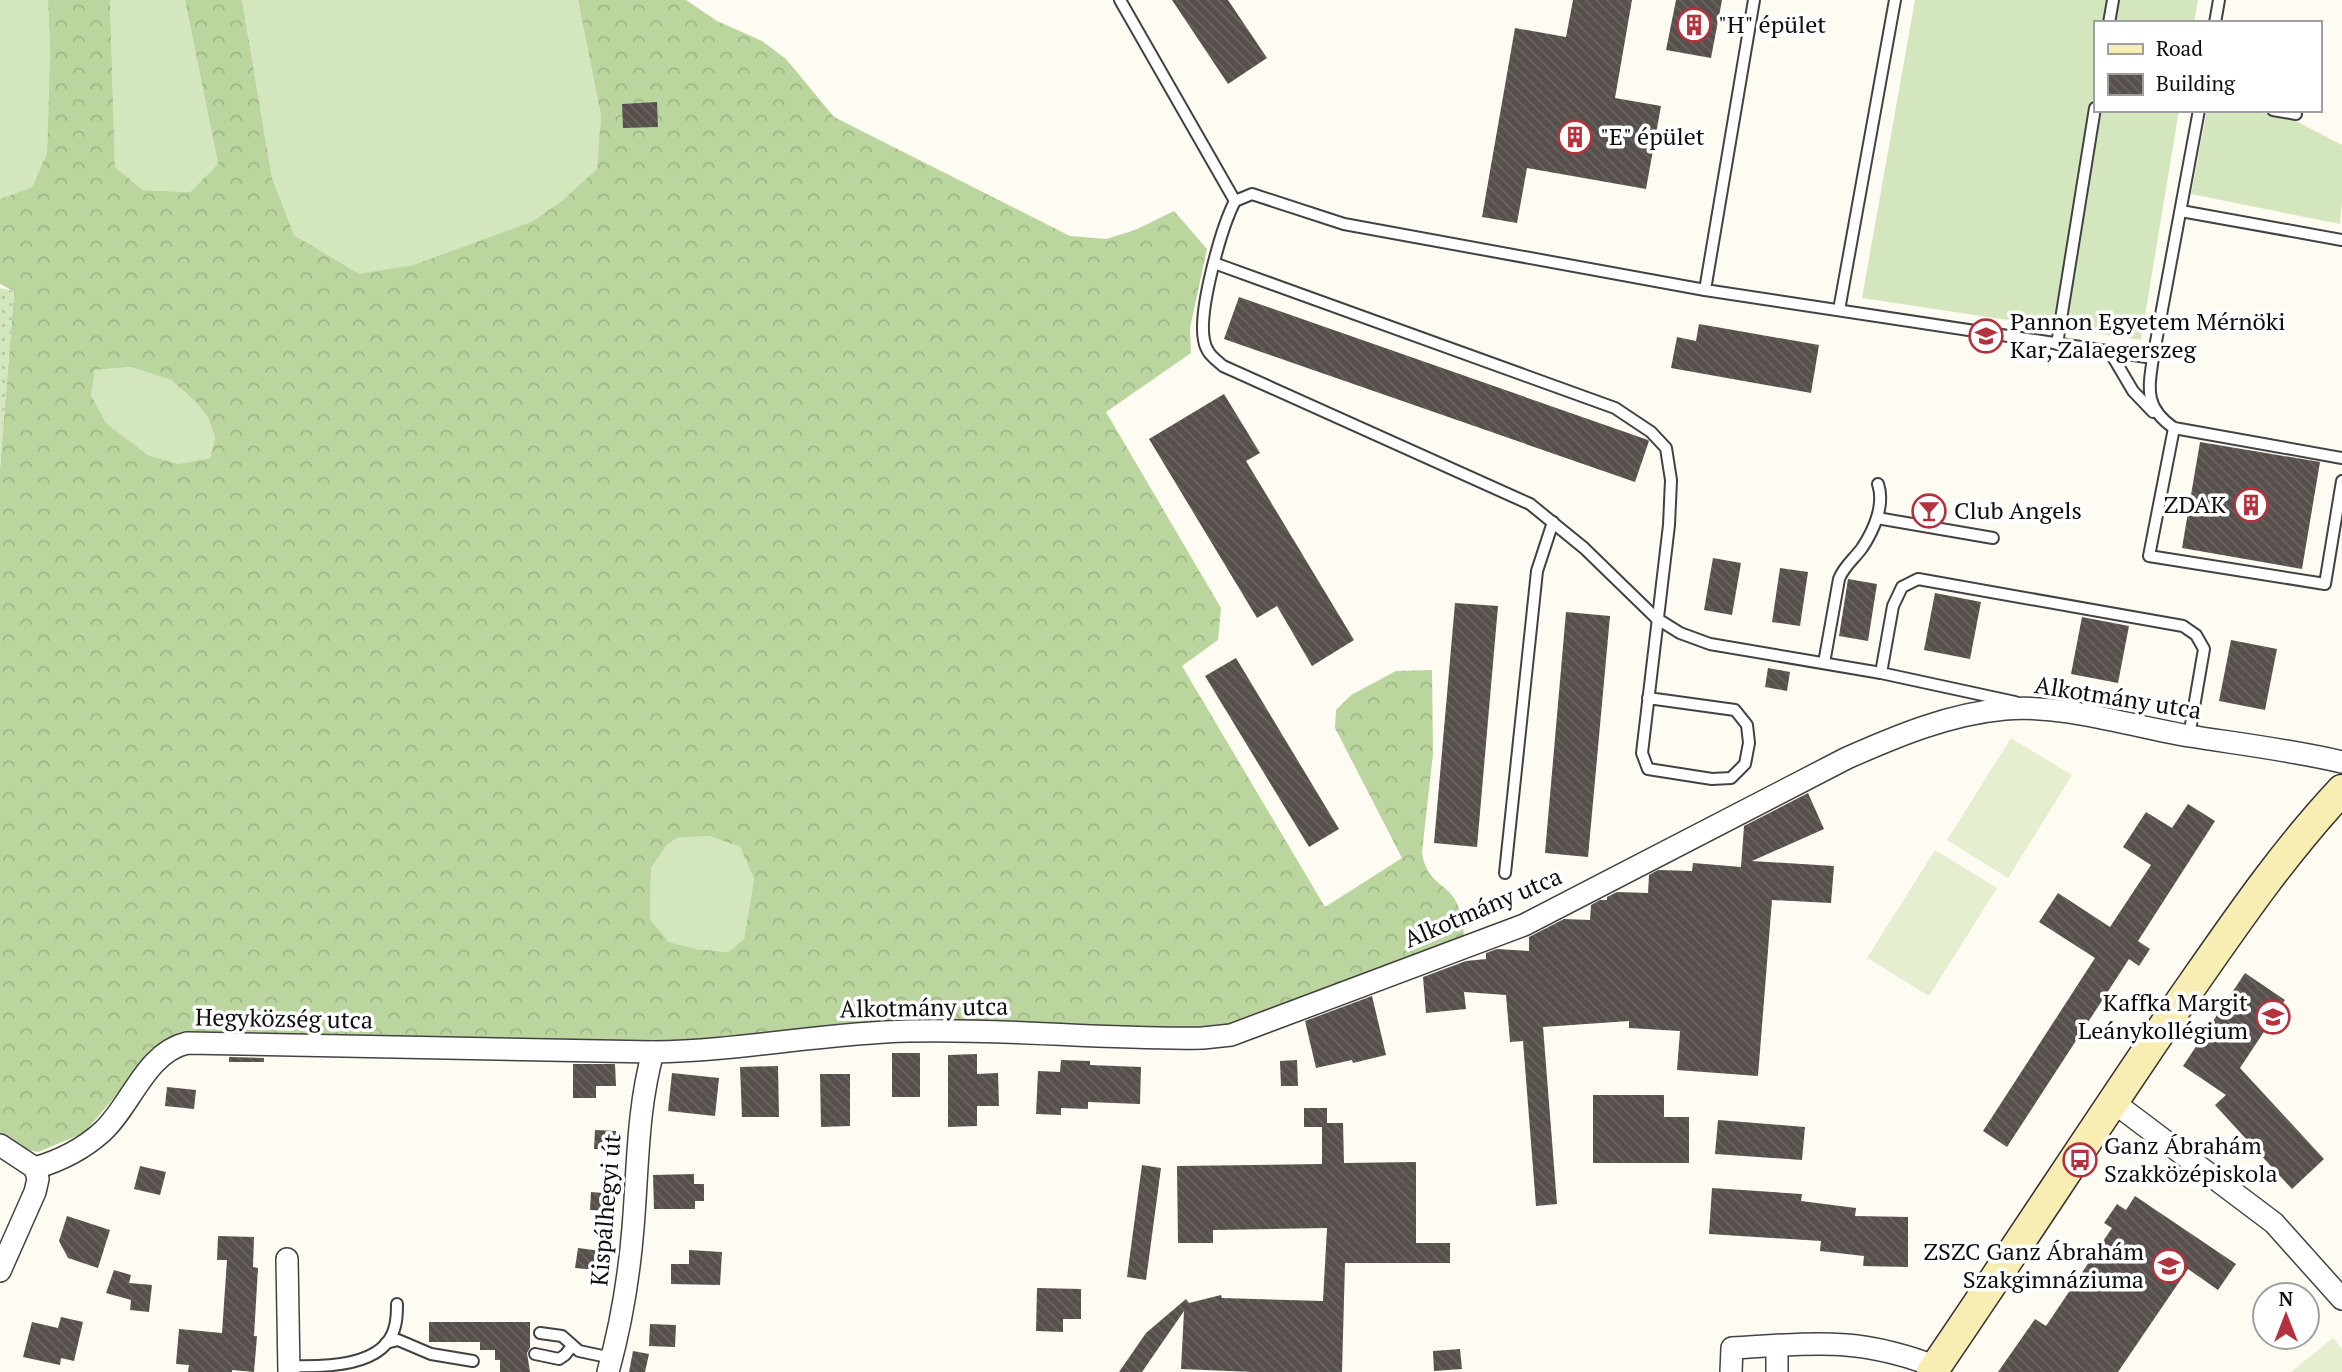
<svg xmlns="http://www.w3.org/2000/svg" width="2342" height="1372" font-family="'PT Serif',serif">
<defs>
<pattern id="forest-crowns" width="20" height="18" patternUnits="userSpaceOnUse" patternTransform="scale(1.75)"><rect width="20" height="18" fill="#bad69e"/><path d="M2 6a3 3 0 1 1 6 0M12 15a3 3 0 1 1 6 0" fill="none" stroke="#9fb687"/></pattern>
<pattern id="garden-dots" width="8" height="8" patternUnits="userSpaceOnUse" patternTransform="scale(1.75)"><rect width="8" height="8" fill="#d4e6be"/><path d="M2 2h.1M6 6h.1" fill="none" stroke="#b5c4a2" stroke-width="1.8" stroke-linecap="round"/></pattern>
<pattern id="building-back-hatch" width="6" height="6" patternUnits="userSpaceOnUse" patternTransform="scale(1.75)"><rect width="6" height="6" fill="#57504c"/><path d="M-1 5l2 2M0 0l6 6M5-1l2 2" fill="none" stroke="#6a6561"/></pattern>
</defs>
<rect width="100%" height="100%" fill="#fefbf2"/>
<!-- grass -->
<g fill="#d4e6be">
<path d="M0,0H48L50,51L47,153L32,187L0,199Z"/>
<path d="M110,0H185L218,164L190,192L143,190L115,167Z"/>
<path d="M242,0H578L601,116L598,169L563,200L533,221L413,265L359,275L294,235L272,178Z"/>
<path d="M1915,0H2198L2194,23H2095V110H2179L2141,340L1862,298Z"/>
<path d="M2207,110H2242L2290,118L2342,145V201L2340,224L2191,194Z"/>
<path d="M131,367L171,380L197,403L208,418L215,437L210,458L178,464L148,455L106,423L91,395L95,370Z"/>
<path d="M711,836L740,847L754,879L744,939L728,952L696,949L669,942L650,919L651,868L667,845L677,838Z"/>
</g>
<!-- forest -->
<path fill="url(#forest-crowns)" fill-rule="evenodd" d="M48,0H110L115,167L143,190L190,192L218,164L185,0H242L272,178L294,235L359,274L413,265L533,221L563,200L597,169L601,116L578,0H686L717,21L762,41L786,59L834,117L1070,236L1106,239L1135,230L1174,211L1207,249L1190,328L1191,353L1106,412L1221,608L1218,640L1182,666L1325,907L1402,858L1335,728L1336,710L1351,695L1396,671L1432,670L1433,754L1422,852C1426,886 1450,882 1459,908C1463,918 1463,931 1465,942L1216,1032L846,1023L677,1044L171,1038L163,1040L84,1133L38,1152L15,1147L0,1137V468L14,291L0,284V199L32,187L47,153L50,51ZM131,367L171,380L197,403L208,418L215,437L210,458L178,464L148,455L106,423L91,395L95,370ZM710,836L740,847L754,879L744,939L728,952L696,949L669,942L650,919L651,868L667,845L677,838Z"/>
<!-- garden -->
<path fill="url(#garden-dots)" d="M0,288L14,291L0,468Z"/>
<!-- pitch -->
<g fill="#e5eecf">
<path d="M2011,738L2072,775L2008,878L1947,840Z"/>
<path d="M1935,850L1997,888L1929,996L1867,958Z"/>
<path d="M2333,1338L2342,1349V1372H2291Z"/>
</g>
<!-- building -->
<g fill="url(#building-back-hatch)">
<path d="M1172,0H1228L1267,58L1228,84Z"/>
<path d="M1573,0H1632L1615,98L1661,106L1646,189L1527,168L1517,223L1482,217L1515,28L1566,37Z"/>
<path d="M1676,0H1722L1711,58L1666,50Z"/>
<path d="M657,102L658,127L623,128L622,104Z"/>
<path d="M1239,297L1648,440L1649,441L1635,482L1224,339Z"/>
<path d="M1699,324L1819,345L1811,393L1671,368L1677,337L1696,341Z"/>
<path d="M1224,394L1260,453L1246,461L1354,640L1312,666L1277,606L1257,618L1149,439Z"/>
<path d="M2200,442L2320,462L2302,569L2182,548Z"/>
<path d="M1713,558L1741,563L1732,615L1704,610Z"/>
<path d="M1780,568L1808,572L1800,626L1772,622Z"/>
<path d="M1848,579L1877,584L1868,641L1839,636Z"/>
<path d="M1935,593L1981,602L1970,659L1924,650Z"/>
<path d="M1455,603L1498,606L1477,847L1434,843Z"/>
<path d="M1566,612L1610,616L1588,857L1545,853Z"/>
<path d="M2082,617L2129,626L2118,683L2071,674Z"/>
<path d="M2231,640L2277,649L2265,710L2219,701Z"/>
<path d="M1236,658L1339,829L1309,847L1205,676Z"/>
<path d="M1768,668L1790,672L1787,691L1765,687Z"/>
<path d="M1808,793L1824,829L1752,861L1834,866L1831,903L1772,900L1758,1076L1677,1070L1680,1031L1629,1028V1021L1543,1027L1557,1204L1536,1206L1523,1041L1510,1042L1506,995L1464,992L1466,1009L1426,1013L1423,977L1466,961L1486,959V953L1497,949L1529,951V937L1564,919L1590,920L1591,905L1600,900H1607V897L1617,892L1648,893L1649,875L1658,870L1692,871L1693,863L1741,867L1744,826Z"/>
<path d="M2188,804L2215,821L2138,941L2150,949L2139,966L2129,959L2007,1147L1983,1131L2095,958L2039,922L2058,893L2110,927L2151,865L2123,847L2146,812L2172,828Z"/>
<path d="M2245,973L2285,1000L2240,1068L2324,1159L2292,1189L2215,1105L2226,1095L2183,1066Z"/>
<path d="M1372,996L1386,1055L1353,1063L1352,1060L1316,1068L1305,1021Z"/>
<rect x="892" y="1053" width="28" height="44"/>
<path d="M977,1054V1074L998,1073L999,1106H977V1126L948,1127V1055Z"/>
<path d="M229,1057L264,1058V1062H229Z"/>
<path d="M1061,1060L1090,1061V1065L1141,1067L1140,1104L1088,1102V1109L1061,1108V1115L1036,1114L1038,1071L1060,1072Z"/>
<path d="M1297,1060L1298,1086H1281L1280,1061Z"/>
<path d="M573,1064H615L616,1086H596V1098H573Z"/>
<path d="M778,1066L779,1117H742L740,1067Z"/>
<path d="M672,1073L719,1078L715,1116L668,1111Z"/>
<path d="M820,1074H850V1126L821,1127Z"/>
<path d="M167,1087L196,1090L194,1109L165,1106Z"/>
<path d="M1593,1095H1664V1117H1689V1163H1593Z"/>
<path d="M1304,1108H1327V1123H1343L1344,1163L1416,1162V1243H1450V1263H1345L1342,1372H1253L1181,1369L1184,1311L1142,1372H1119L1146,1333L1186,1299L1189,1303L1221,1295L1222,1298L1323,1301L1327,1228L1213,1230V1243H1178L1177,1166L1322,1164V1127H1304Z"/>
<path d="M1718,1120L1805,1127L1802,1160L1715,1154Z"/>
<path d="M595,1130L616,1131V1149H594Z"/>
<path d="M1142,1165L1161,1168L1146,1280L1127,1277Z"/>
<path d="M140,1166L166,1172L160,1195L134,1189Z"/>
<path d="M694,1174V1184H704V1201H695V1209H654L653,1175Z"/>
<path d="M1712,1188L1802,1194L1801,1201L1856,1208L1855,1216L1908,1217V1267L1863,1266L1864,1256L1820,1251L1821,1241L1709,1234Z"/>
<path d="M591,1192L615,1194L614,1211L590,1210Z"/>
<path d="M2135,1196L2236,1264L2218,1290L2188,1269L2118,1372H1998L2035,1319L2046,1326L2112,1228L2104,1223L2117,1204L2126,1210Z"/>
<path d="M67,1216L110,1230L98,1268L68,1258L59,1241Z"/>
<path d="M218,1236L254,1237L253,1267L258,1268L254,1336H257L254,1372L232,1370V1372H188L189,1365L176,1364L179,1329L222,1333L227,1260H217Z"/>
<path d="M578,1248L601,1251V1255L610,1256L608,1271L575,1268Z"/>
<path d="M689,1250L722,1252L720,1285L671,1284V1264H689Z"/>
<path d="M114,1270L131,1275L129,1283L152,1285L149,1312L130,1310L131,1300L106,1293Z"/>
<path d="M1037,1288L1081,1289V1319H1063V1332L1036,1331Z"/>
<path d="M61,1317L83,1322L74,1361L61,1358L60,1365L23,1357L32,1322L58,1328Z"/>
<path d="M429,1322H530V1348L527,1353L530,1372H500V1360H495V1350H480V1342H429Z"/>
<path d="M650,1324L676,1325L675,1347L649,1346Z"/>
<path d="M1460,1349L1462,1369L1434,1371L1433,1351Z"/>
<path d="M633,1351L649,1354L645,1372H629Z"/>
</g>
<g fill="none" stroke-linecap="round" stroke-linejoin="round">
<defs>
<g id="lane">
<path d="M1120,0L1235,201"/>
<path d="M1754,0L1705,290L2153,358L2199,110"/>
<path d="M2109,23L2113,0"/>
<path d="M2215,23L2219,0"/>
<path d="M2273,110L2296,114"/>
<path d="M2181,211L2342,240"/>
<path d="M1214,263L1615,408L1651,432L1666,448L1671,480L1669,525L1642,753L1648,769L1712,779L1731,778L1745,764L1749,743L1747,725L1735,710L1648,698"/>
<path d="M1705,290L1344,224L1252,194L1235,201C1221,228 1198,311 1204,340C1206,353 1214,358 1223,366L1530,504L1584,548L1656,618L1680,633L1710,644L1881,673L2015,702"/>
<path d="M1839,310L1895,0"/>
<path d="M2057,344L2095,108"/>
<path d="M2110,352L2133,391L2153,412"/>
<path d="M2153,358C2148,390 2145,408 2174,428L2342,458"/>
<path d="M2174,428L2149,556L2325,584L2342,481"/>
<path d="M1877,518L1993,538"/>
<path d="M1824,663L1839,579C1844,566 1854,559 1862,548C1874,530 1885,505 1878,484"/>
<path d="M1881,673L1893,606L1902,587L1918,579L2183,626L2196,635L2204,649L2189,736"/>
<path d="M1505,873L1537,571L1553,522"/>
<path d="M540,1333L562,1336L579,1351L612,1358"/>
<path d="M386,1343L398,1340L431,1354L473,1361"/>
<path d="M535,1354L559,1359L565,1355L572,1346"/>
<path d="M289,1366C322,1367 386,1368 395,1326C397,1319 397,1311 397,1304"/>
</g>
<g id="street">
<path d="M2112,1101L2274,1223L2342,1299"/>
<path d="M0,1145L35,1168"/>
<path d="M287,1259L289,1372"/>
<path d="M0,1271L35,1192L38,1179L35,1168C59,1161 82,1150 102,1132C131,1106 145,1053 187,1043L653,1052C739,1051 823,1033 908,1031C1007,1028 1104,1040 1203,1038L1231,1035L1524,925L1847,758C1897,736 1949,714 2005,709C2066,704 2129,726 2189,736C2240,744 2291,750 2342,762"/>
<path d="M608,1372C621,1325 629,1277 633,1228C638,1169 637,1110 653,1052"/>
<path d="M1731,1372L1732,1348C1770,1346 1809,1342 1846,1345C1874,1347 1910,1356 1936,1367"/>
<path d="M1777,1372V1346"/>
</g>
<path id="secondary" d="M1932,1372C2016,1249 2097,1124 2181,1001C2232,928 2281,855 2342,790"/>
</defs>
<!-- lane casing -->
<use href="#lane" stroke="#424242" stroke-width="14"/>
<!-- street casing -->
<use href="#street" stroke="#424242" stroke-width="24"/>
<!-- secondary casing -->
<use href="#secondary" stroke="#313131" stroke-width="33"/>
<!-- lane -->
<use href="#lane" stroke="#fff" stroke-width="10"/>
<!-- street -->
<use href="#street" stroke="#fff" stroke-width="21"/>
<!-- secondary -->
<use href="#secondary" stroke="#f8edb2" stroke-width="30"/>
</g>
<!-- icons -->
<defs>
<symbol id="building-ring" viewBox="-11 -11 22 22"><circle r="9.5" fill="#fff" stroke="#b4323e" stroke-width="1.5"/><path d="M-4-6H4V6H1V3H-1V6H-4ZM-2.5-4.3h1.7v1.8h-1.7ZM.8-4.3h1.7v1.8H.8ZM-2.5-1h1.7V.8h-1.7ZM.8-1h1.7V.8H.8Z" fill="#b4323e"/></symbol>
<symbol id="university-ring" viewBox="-11 -11 22 22"><circle r="9.5" fill="#fff" stroke="#b4323e" stroke-width="1.5"/><path d="M0-5L7-2L0 1L-7-2ZM-4 1L0 2.5L4 1V4Q0 6-4 4Z" fill="#b4323e"/></symbol>
<symbol id="bar-ring" viewBox="-11 -11 22 22"><circle r="9.5" fill="#fff" stroke="#b4323e" stroke-width="1.5"/><path d="M-6-5H6L.8 .8V4.5H3.5V6h-7V4.5H-.8V.8Z" fill="#b4323e"/></symbol>
<symbol id="school-ring" viewBox="-11 -11 22 22"><circle r="9.5" fill="#fff" stroke="#b4323e" stroke-width="1.5"/><path d="M0-5L7-2L0 1L-7-2ZM-4 1L0 2.5L4 1V4Q0 6-4 4Z" fill="#b4323e"/></symbol>
<symbol id="bus-ring" viewBox="-11 -11 22 22"><circle r="9.5" fill="#fff" stroke="#b4323e" stroke-width="1.5"/><path d="M-5-6H5V4H4V6H2V4H-2V6H-4V4H-5ZM-3.5-4V0h7V-4ZM-3.5 1.2v1.5H-2V1.2ZM2 1.2v1.5H3.5V1.2Z" fill="#b4323e"/></symbol>
</defs>
<g fill-rule="evenodd">
<use href="#building-ring" x="1675" y="6" width="38" height="38"/>
<use href="#building-ring" x="1556" y="118" width="38" height="38"/>
<use href="#university-ring" x="1967" y="317" width="38" height="38"/>
<use href="#building-ring" x="2232" y="486" width="38" height="38"/>
<use href="#bar-ring" x="1910" y="492" width="38" height="38"/>
<use href="#school-ring" x="2254" y="998" width="38" height="38"/>
<use href="#bus-ring" x="2061" y="1141" width="38" height="38"/>
<use href="#school-ring" x="2150" y="1247" width="38" height="38"/>
</g>
<g text-anchor="middle" stroke-width="7" stroke-linejoin="round" paint-order="stroke">
<!-- poi labels -->
<g font-size="24" fill="#0f0f0f" stroke="#fff" text-anchor="start">
<text x="1718" y="33">"H" épület</text>
<text x="1600" y="145">"E" épület</text>
<text x="2010" y="330">Pannon Egyetem Mérnöki<tspan x="2010" dy="28">Kar, Zalaegerszeg</tspan></text>
<text x="2226" y="513" text-anchor="end">ZDAK</text>
<text x="1954" y="519">Club Angels</text>
<text x="2248" y="1011" text-anchor="end">Kaffka Margit<tspan x="2248" dy="28">Leánykollégium</tspan></text>
<text x="2104" y="1154">Ganz Ábrahám<tspan x="2104" dy="28">Szakközépiskola</tspan></text>
<text x="2144" y="1260" text-anchor="end">ZSZC Ganz Ábrahám<tspan x="2144" dy="28">Szakgimnáziuma</tspan></text>
</g>
<!-- street labels -->
<g font-size="24" fill="#0f0f0f" stroke="#fff">
<text transform="translate(2118 698) rotate(9)" y="8">Alkotmány utca</text>
<text transform="translate(1483 908) rotate(-23)" y="8">Alkotmány utca</text>
<text transform="translate(924 1008) rotate(-1)" y="8">Alkotmány utca</text>
<text transform="translate(284 1019) rotate(1)" y="8">Hegyközség utca</text>
<text transform="translate(606 1210) rotate(-85)" y="8">Kispálhegyi út</text>
</g>
</g>
<!-- legend -->
<rect x="2094" y="21" width="228" height="91" fill="#ffffff" stroke="#9f9f9f" stroke-width="2"/>
<rect x="2108" y="44" width="35" height="10" fill="#f8edb2" stroke="#9f9f9f" stroke-width="2"/>
<text x="2156" y="56" font-size="21" fill="#0f0f0f">Road</text>
<rect x="2108" y="74" width="35" height="21" fill="url(#building-back-hatch)" stroke="#9f9f9f" stroke-width="2"/>
<text x="2156" y="91" font-size="21" fill="#0f0f0f">Building</text>
<!-- north arrow -->
<g transform="translate(2286 1316)"><circle r="33" fill="#ffffff" stroke="#9f9f9f" stroke-width="2"/>
<path d="M0-5L12 26L0 18L-12 26Z" fill="#b4323e"/>
<text y="-10" font-size="19" font-weight="bold" text-anchor="middle" fill="#0f0f0f">N</text>
</g>
</svg>
